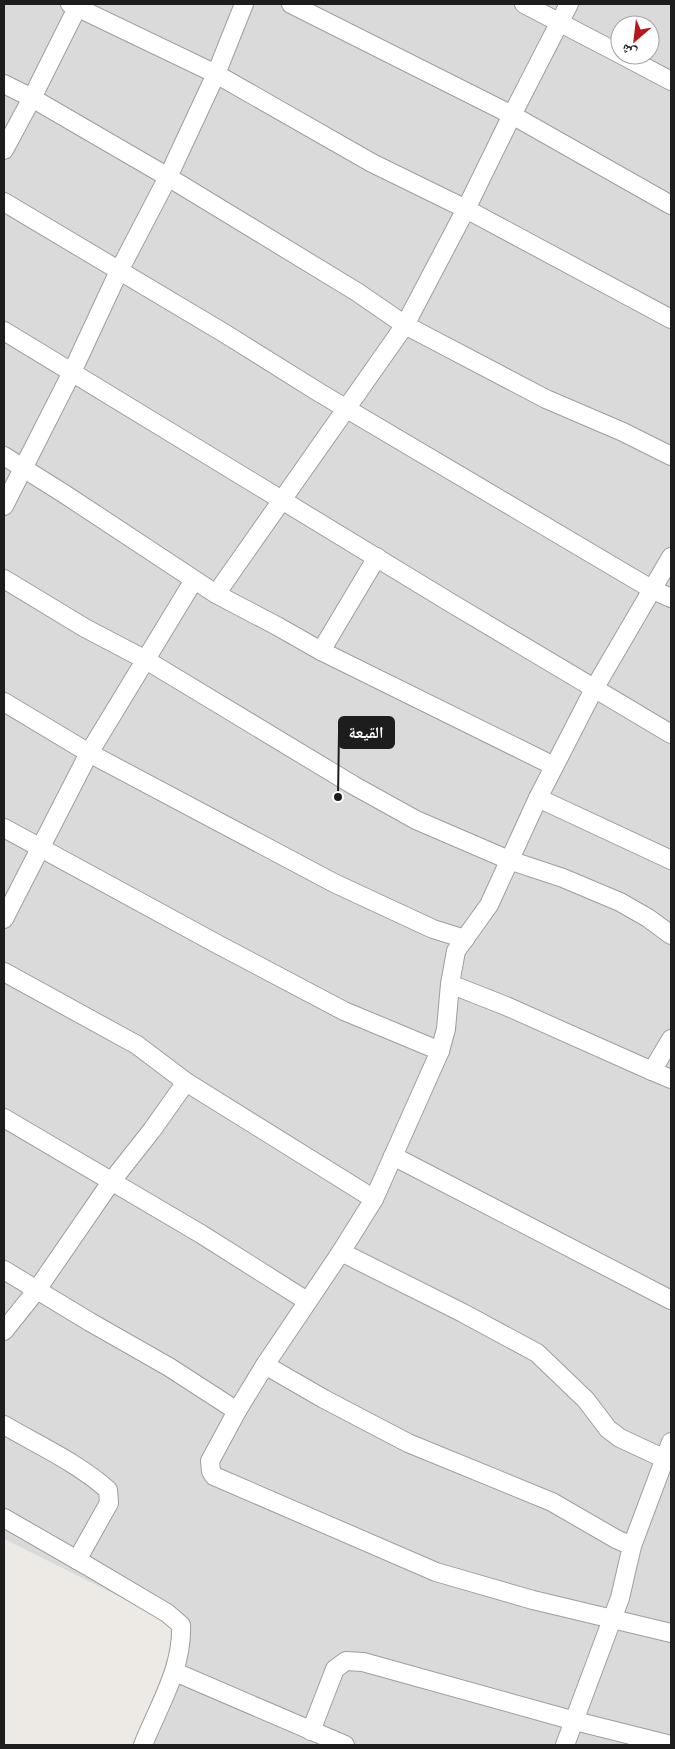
<svg xmlns="http://www.w3.org/2000/svg" width="675" height="1749" font-family="Cabin,'Noto Naskh Arabic',sans-serif">
<rect width="100%" height="100%" fill="#edeae5"/>
<!-- residential -->
<path fill="#dbdadb" fill-rule="evenodd" d="M4,4H671V1745H149L187,1630L4,1539ZM620,25H650V55H620Z"/>
<g fill="none" stroke-linecap="round" stroke-linejoin="round">
<defs>
<g id="minor">
<path d="M70,4L216,74L372,163L466,209L671,319"/>
<path d="M291,4L512,115L671,205"/>
<path d="M524,4L620,54"/>
<path d="M622,55L671,81"/>
<path d="M4,84L32,98L168,177L357,292L405,325L546,399L623,432L671,456"/>
<path d="M4,150L32,98L79,4"/>
<path d="M4,202L224,333L320,393L653,590L671,598"/>
<path d="M4,331L451,603L671,734"/>
<path d="M4,456L66,495L216,594L277,626L321,651L554,766"/>
<path d="M4,506L72,372L119,271L168,177L216,74L244,4"/>
<path d="M671,557L594,689L538,798L489,905L456,951L450,984L446,1029L440,1051L374,1199L341,1252L265,1365L237,1411L210,1461L211,1471L214,1476L436,1572L533,1600L671,1633"/>
<path d="M4,579L85,628L146,660L353,785L416,820L509,860L563,878L620,902L648,918L671,935"/>
<path d="M216,594L405,325L466,209L512,115L569,4"/>
<path d="M321,651L377,557"/>
<path d="M4,702L89,753L334,883L433,929L465,939"/>
<path d="M538,798L671,860"/>
<path d="M4,828L219,945L344,1011L440,1051"/>
<path d="M4,919L89,753L194,580"/>
<path d="M4,972L137,1045L186,1082L374,1199"/>
<path d="M450,984L506,1006L652,1071L671,1039"/>
<path d="M652,1071L671,1079"/>
<path d="M4,1118L201,1234L307,1301"/>
<path d="M393,1156L671,1300"/>
<path d="M341,1252L463,1313L537,1353L586,1400L608,1429L620,1438L665,1459"/>
<path d="M4,1270L90,1322L169,1367L237,1411"/>
<path d="M4,1331L36,1291L111,1182L152,1130L186,1082"/>
<path d="M265,1365L324,1399L408,1443L552,1502L616,1539L632,1546L620,1598L565,1745"/>
<path d="M4,1425C38,1445 78,1463 108,1490L109,1503L77,1560"/>
<path d="M4,1518L91,1568L167,1613L181,1625C183,1668 158,1707 143,1745"/>
<path d="M632,1546L671,1442"/>
<path d="M175,1672L345,1745"/>
<path d="M311,1731L335,1669L346,1661L363,1662L575,1721L671,1745"/>
</g>
</defs>
<!-- minor casing -->
<use href="#minor" stroke="#9e9e9e" stroke-width="20"/>
<!-- minor -->
<use href="#minor" stroke="#fff" stroke-width="18"/>
</g>
<!-- callouts -->
<path fill="none" stroke="#1d1d1d" stroke-width="2" d="M338 797L339 732"/>
<circle fill="#1d1d1d" stroke="#fff" stroke-width="2" cx="338" cy="797" r="5"/>
<rect fill="#1d1d1d" stroke="#1d1d1d" stroke-width="2" x="339" y="717" width="55" height="31" rx="5"/>
<g font-size="16" text-anchor="middle" font-weight="bold" fill="#fff">
<text x="366" y="738">القيعة</text>
</g>
<!-- border -->
<rect width="675" height="1749" fill="none" stroke="#1d1d1d" stroke-width="10"/>
<!-- north arrow -->
<g transform="translate(635 40) rotate(208)"><circle r="24" fill="#ffffff" stroke="#a5a5a5"/>
<path d="M0-4L9 19L0 12L-9 19Z" fill="#b4171c"/>
<text y="-8" font-size="14" font-weight="bold" text-anchor="middle" fill="#1d1d1d">ش</text>
</g>
</svg>
